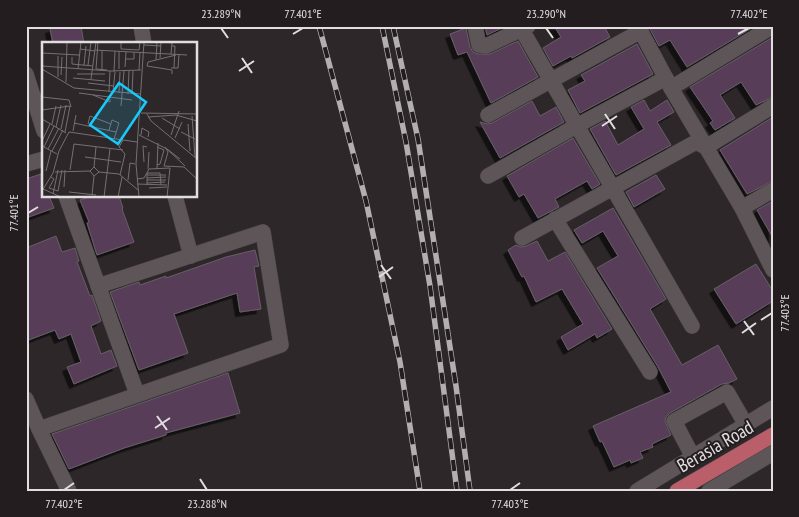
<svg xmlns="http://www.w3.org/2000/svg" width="799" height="517" font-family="'PT Sans Narrow',sans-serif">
<defs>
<filter id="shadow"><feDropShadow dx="-4.5" dy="4.5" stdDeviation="0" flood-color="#0009"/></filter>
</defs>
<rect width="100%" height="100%" fill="#2d2729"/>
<!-- building -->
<g fill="#593c59" stroke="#656065" filter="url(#shadow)">
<path d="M65,26H81L84,44H53L50,29Z"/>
<path d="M485,26H506L487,35Z"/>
<path d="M554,26H604L610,37L572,58L571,56L553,66L543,48L561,37Z"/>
<path d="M654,26H755L687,67L670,40L659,46L650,29Z"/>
<path d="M466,28L470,47L473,52L478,54H490L518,41L538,77L491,103L467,52L458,55L450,34Z"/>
<path d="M773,37V97L756,105L741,82L720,95L735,118L715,130L710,123L713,121L690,87Z"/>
<path d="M637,44L653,74L580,113L568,90L585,81L581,75Z"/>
<path d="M644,100L650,111L667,100L674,112L657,122L671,145L616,175L590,129L605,121L618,145L644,129L631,107Z"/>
<path d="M532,101L540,116L556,107L564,122L500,158L480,122L487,124L492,123Z"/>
<path d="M773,117V181L747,194L720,150Z"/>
<path d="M573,138L600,184L592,189L587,181L555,199L559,207L538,218L524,194L519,197L507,176Z"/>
<path d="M41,174L44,181V196H49L54,208L26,218V179Z"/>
<path d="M656,175L665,189L634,207L626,192Z"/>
<path d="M91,196H119L123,208L122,209L134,242L97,255L87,223L89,222L80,200Z"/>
<path d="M773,201V238L757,210Z"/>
<path d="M613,208L666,299L650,309L682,365L718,345L737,379L729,383L722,384L670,413L666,417L665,421L671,435L652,444L653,447L640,452L643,458L631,463L630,460L614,467L602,441L600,442L593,426L671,392L658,367L597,268L618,256L603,231L582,243L574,230Z"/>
<path d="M56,236L62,252L75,248L79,261L77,262L90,296L92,295L101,321L91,326L101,354L111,350L117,366L74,384L67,367L81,362L71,334L59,339L55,330L26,341V248Z"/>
<path d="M537,241L548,261L565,252L612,329L597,338L595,334L568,350L561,337L583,324L562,289L536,302L524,276L522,277L508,250L516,245L521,247L526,246Z"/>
<path d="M255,250L259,266L254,267L261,309L240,312L237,293L174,314L188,353L139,370L110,292L139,282L140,285L166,276V278L226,257Z"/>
<path d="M756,264L773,291V301L736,324L714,289Z"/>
<path d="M228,373L240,413L166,433V435L124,448L69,469L52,434Z"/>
</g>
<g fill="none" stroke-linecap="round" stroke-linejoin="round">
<defs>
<g id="minor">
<path d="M141,26L144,44"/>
<path d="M475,26L479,45L486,46L528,26"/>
<path d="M638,26L671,88L742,208L773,270"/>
<path d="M522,30L692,326"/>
<path d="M26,74L44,131"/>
<path d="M671,88L773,26"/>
<path d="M488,115L641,31"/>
<path d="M26,164L44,159"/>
<path d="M488,176L578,125L666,78"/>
<path d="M66,196L137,394"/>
<path d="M175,196L191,256"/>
<path d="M742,208L773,190"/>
<path d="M555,219L650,372"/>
<path d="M522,238L696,142L706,147L773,106"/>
<path d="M26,399L39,429L69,491"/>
<path d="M39,429L281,345L263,232L98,286"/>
<path d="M693,457L674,421L727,392L746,425"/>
<path d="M637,491L773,408"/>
<path d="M709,491L773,453"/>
</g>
<path id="major" d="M677,491L773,435"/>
</defs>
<!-- minor casing -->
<use href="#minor" stroke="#4b4648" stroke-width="16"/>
<!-- major casing -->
<use href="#major" stroke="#4b4648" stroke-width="16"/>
<!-- minor -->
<use href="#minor" stroke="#5d5558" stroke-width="15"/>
<!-- major -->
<use href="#major" stroke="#ba5f69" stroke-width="15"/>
<defs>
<g id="rail">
<path d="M319,26L366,201L400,362L420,491"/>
<path d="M382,26L406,142L430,286L457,491"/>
<path d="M393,26L418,139L456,386L470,491"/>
</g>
</defs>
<!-- rail casing -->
<use href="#rail" stroke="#b3afb1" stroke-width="5.5"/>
<!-- rail -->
<use href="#rail" stroke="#241d20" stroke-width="4" stroke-dasharray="11" stroke-linecap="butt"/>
</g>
<!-- ticks -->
<path fill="none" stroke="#e2dee0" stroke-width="2" d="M221,28L228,38M546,28L553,38M293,34L303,28M738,34L749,28M242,58L252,73M239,71L254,61M605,114L615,129M602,126L617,116M28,213L38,207M381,265L391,279M379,277L393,267M761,320L772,313M744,321L754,335M742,333L756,323M157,416L167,430M155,428L170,418M200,479L207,490M64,490L74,483M510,490L520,483"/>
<g text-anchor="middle" stroke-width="4" stroke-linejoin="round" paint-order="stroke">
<!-- street labels -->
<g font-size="19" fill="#e2dee0" stroke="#241d20">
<text transform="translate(715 446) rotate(-30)" y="7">Berasia Road</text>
</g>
</g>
<!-- overview -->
<g transform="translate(42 42)">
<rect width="155" height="155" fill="#2d2729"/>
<path fill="none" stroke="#757072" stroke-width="1" d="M56,0L54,27L65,28M79,0V7L97,8L98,0M123,0L130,1L129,12M102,3L119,4M130,4H133L132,26M38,7L53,9M53,8L145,13M0,11L37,13M16,14V35M30,15V22L51,24M118,16L119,0M83,17H92V10M114,18L115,0M42,23L44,4M46,23L49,0M0,24L68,29L99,28M105,24L106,20L134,13M105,24L130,28V32M83,25L84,10M129,26H136L137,12M0,27L32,46L98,52M36,27L39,0M60,27V8M77,27V9M97,28L98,10M72,30L73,9M35,32H63M19,33L20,15M31,36L63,39M49,37L54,0M24,40L25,0M46,41L72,44M67,50L68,29M71,50L73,30M37,51L90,58M77,51L78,30M86,52L87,29M90,52L91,29M51,53L68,60V57M0,55L27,58L29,65M79,64L82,29M0,68L28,64L23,90M99,71L155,72M105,72L109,79L155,117M150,74L153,115M106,75L134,73L155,79M120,76L138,87M0,77L24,91M32,81L74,90M10,82L14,64M46,82L48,74L69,82M146,82L148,109M14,85L19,63M19,87L24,63M67,88L70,78L77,81L72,97M31,89L34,73M139,90L153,97M97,93L125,107L143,124M99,93L100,86L107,90L106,95M129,93L137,69M133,96L140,80M0,99L8,82M0,104L15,112M2,105L12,84M123,105L126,110L122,124L142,125L155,137M6,107L17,86M125,107L138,117M10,109L21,88M43,115L79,120M102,120L101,104L105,105M115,123L118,122L122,108L115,105M52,125L54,105M106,127L107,110M115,127L116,101M28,128L32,102L81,108M4,129L9,109M13,130L48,129M57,130L52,134L48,129L52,125L57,130L77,132L96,148M78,133L83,112L77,105L81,98M105,133H124M9,135L12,137L7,146L16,149L20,128M105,136L124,135M95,137L102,136L107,127L128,126L125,155M86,138L88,121L93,122M105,138H124M105,141L123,140M95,142L125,143M105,143V131H118L119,143M22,145L23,128M107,146L125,145M1,147L19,155M0,149L11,131L17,109L27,90L95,100M27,150L54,153M11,152L16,128M50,153L52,134M62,155L68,107M76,155L80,135M97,155L94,122L102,0"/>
<path fill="#18cafc" fill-opacity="0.15" stroke="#18cafc" stroke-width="2.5" d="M77,41L104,60L76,102L48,83Z"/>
<rect width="155" height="155" fill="none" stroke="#e2dee0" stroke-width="2.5"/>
</g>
<!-- border -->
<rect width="799" height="517" fill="none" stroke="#241d20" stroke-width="55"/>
<rect x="28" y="28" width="744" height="462" fill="none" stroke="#e2dee0" stroke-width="2"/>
<g font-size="12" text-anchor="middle" fill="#e2dee0">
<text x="221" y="18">23.289°N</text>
<text x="303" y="18">77.401°E</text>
<text x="546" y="18">23.290°N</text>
<text x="749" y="18">77.402°E</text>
<text transform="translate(14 213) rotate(-90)" y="4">77.401°E</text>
<text transform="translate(785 313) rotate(-90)" y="4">77.403°E</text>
<text x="64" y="508">77.402°E</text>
<text x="207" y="508">23.288°N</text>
<text x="510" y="508">77.403°E</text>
</g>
</svg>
